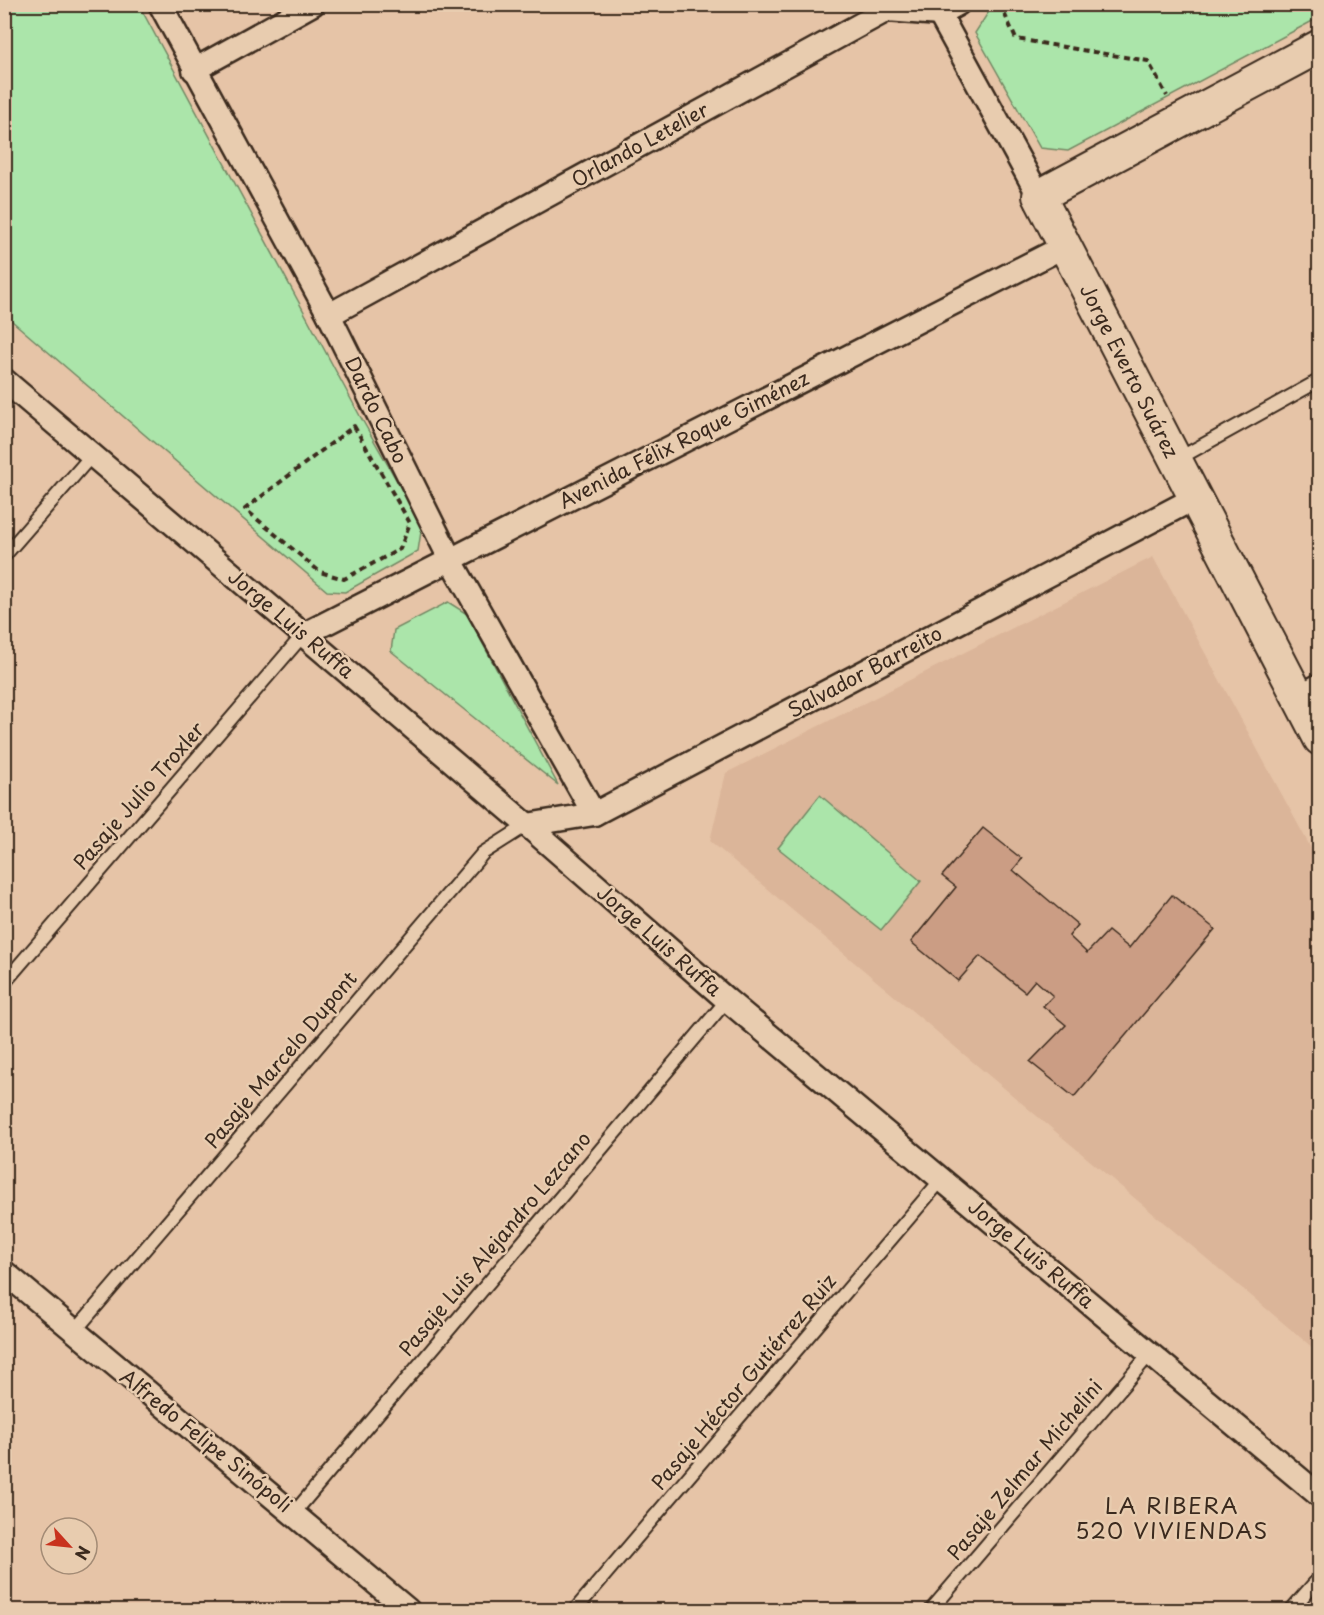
<svg xmlns="http://www.w3.org/2000/svg" width="1324" height="1615" font-family="'Playpen Sans',sans-serif">
<rect width="100%" height="100%" fill="#e6c4a7"/>
<filter id="ink" filterUnits="userSpaceOnUse"><feTurbulence type="fractalNoise" baseFrequency=".0167" numOctaves="2"/><feDisplacementMap in="SourceGraphic" scale="12" xChannelSelector="R" yChannelSelector="G"/><feConvolveMatrix kernelMatrix="1 2 1 2 8 2 1 2 1" color-interpolation-filters="sRGB"/></filter>
<g filter="url(#ink)">
<!-- built -->
<path fill="#dbb599" d="M1153,557L1319,863V1353L710,841L726,773Z"/>
<!-- green -->
<g fill="#abe5aa" stroke="#738864" stroke-width="1.5">
<path d="M5,5H139L360,416L422,525L418,551L345,592L327,591L5,315Z"/>
<path d="M993,5L1319,4L1320,17L1068,151L1040,148L975,33Z"/>
<path d="M448,602L467,614L558,785L391,651L394,630Z"/>
<path d="M820,795L921,881L881,930L778,848Z"/>
</g>
<!-- building -->
<path fill="#cb9d84" stroke="#3b2a1e" stroke-width="1.5" d="M983,828L1022,859L1013,870L1078,925L1069,936L1087,953L1108,931L1129,948L1172,895L1215,929L1074,1097L1030,1062L1066,1025L1043,1006L1053,996L1035,980L1025,992L980,956L958,981L911,942L956,887L942,876Z"/>
<g fill="none" stroke-linecap="round" stroke-linejoin="round">
<defs>
<g id="lane">
<path d="M1176,460L1320,380"/>
<path d="M4,556L92,455"/>
<path d="M4,983L303,635"/>
<path d="M74,1332L483,853L527,825"/>
<path d="M294,1513L727,1000"/>
<path d="M575,1610L942,1179"/>
<path d="M931,1610L1149,1355"/>
<path d="M1291,1610L1320,1577"/>
</g>
<g id="street">
<path d="M160,4L329,315L450,559L594,814"/>
<path d="M934,4L1039,196"/>
<path d="M194,70L313,4"/>
<path d="M329,315L887,10L940,14L958,4"/>
<path d="M4,380L527,825L727,1000L1320,1496"/>
<path d="M303,635L1065,246"/>
<path d="M1298,697L1320,685"/>
<path d="M527,825L594,814L1195,498"/>
<path d="M4,1272L408,1610"/>
</g>
<path id="secondary" d="M1320,46L1039,196L1320,739"/>
</defs>
<!-- lane casing -->
<use href="#lane" stroke="#3b2a1e" stroke-width="16"/>
<!-- street casing -->
<use href="#street" stroke="#3b2a1e" stroke-width="27"/>
<!-- secondary casing -->
<use href="#secondary" stroke="#3b2a1e" stroke-width="36"/>
<!-- path -->
<g stroke="#3b2a1e" stroke-width="4" stroke-dasharray="6 4.5" stroke-linecap="butt">
<path d="M1000,4L1016,39L1148,61L1167,96"/>
<path d="M354,426L410,523L400,549L344,579L320,572L245,509Z"/>
</g>
<!-- lane -->
<use href="#lane" stroke="#e8ccaf" stroke-width="12"/>
<!-- street -->
<use href="#street" stroke="#e8ccaf" stroke-width="22"/>
<!-- secondary -->
<use href="#secondary" stroke="#e8ccaf" stroke-width="32"/>
</g>
</g>
<g text-anchor="middle" stroke-width="5" stroke-linejoin="round" paint-order="stroke">
<!-- street labels -->
<g font-size="20" fill="#3b2a1e" stroke="#e8ccaf">
<text transform="translate(640 145) rotate(-29)" y="7">Orlando Letelier</text>
<text transform="translate(1129 371) rotate(63)" y="7">Jorge Everto Suárez</text>
<text transform="translate(376 410) rotate(64)" y="7">Dardo Cabo</text>
<text transform="translate(684 440) rotate(-27)" y="7">Avenida Félix Roque Giménez</text>
<text transform="translate(291 624) rotate(40)" y="7">Jorge Luis Ruffa</text>
<text transform="translate(865 672) rotate(-28)" y="7">Salvador Barreito</text>
<text transform="translate(139 796) rotate(-49)" y="7">Pasaje Julio Troxler</text>
<text transform="translate(659 941) rotate(41)" y="7">Jorge Luis Ruffa</text>
<text transform="translate(281 1060) rotate(-50)" y="7">Pasaje Marcelo Dupont</text>
<text transform="translate(495 1244) rotate(-50)" y="7">Pasaje Luis Alejandro Lezcano</text>
<text transform="translate(1031 1254) rotate(40)" y="7">Jorge Luis Ruffa</text>
<text transform="translate(744 1382) rotate(-50)" y="7">Pasaje Héctor Gutiérrez Ruiz</text>
<text transform="translate(206 1441) rotate(39)" y="7">Alfredo Felipe Sinópoli</text>
<text transform="translate(1025 1470) rotate(-50)" y="7">Pasaje Zelmar Michelini</text>
</g>
<!-- quarter labels -->
<g font-size="22" letter-spacing="1.5" fill="#3b2a1e" stroke="#e8ccaf">
<text x="1172" y="1514">LA RIBERA<tspan x="1172" dy="25">520 VIVIENDAS</tspan></text>
</g>
</g>
<!-- margin -->
<rect width="1324" height="1615" fill="none" stroke="#e8ccaf" stroke-width="24"/>
<rect x="12" y="12" width="1300" height="1591" fill="none" stroke="#3b2a1e" stroke-width="2" filter="url(#ink)"/>
<!-- north arrow -->
<g transform="translate(69 1546) rotate(117)"><circle r="28" fill="#e8ccaf" stroke="#a38b75" stroke-width="1.5"/>
<path d="M0-4.5L10 22L0 15L-10 22Z" fill="#c8321e"/>
<text y="-9" font-size="16" font-weight="bold" text-anchor="middle" fill="#3b2a1e">N</text>
</g>
</svg>
